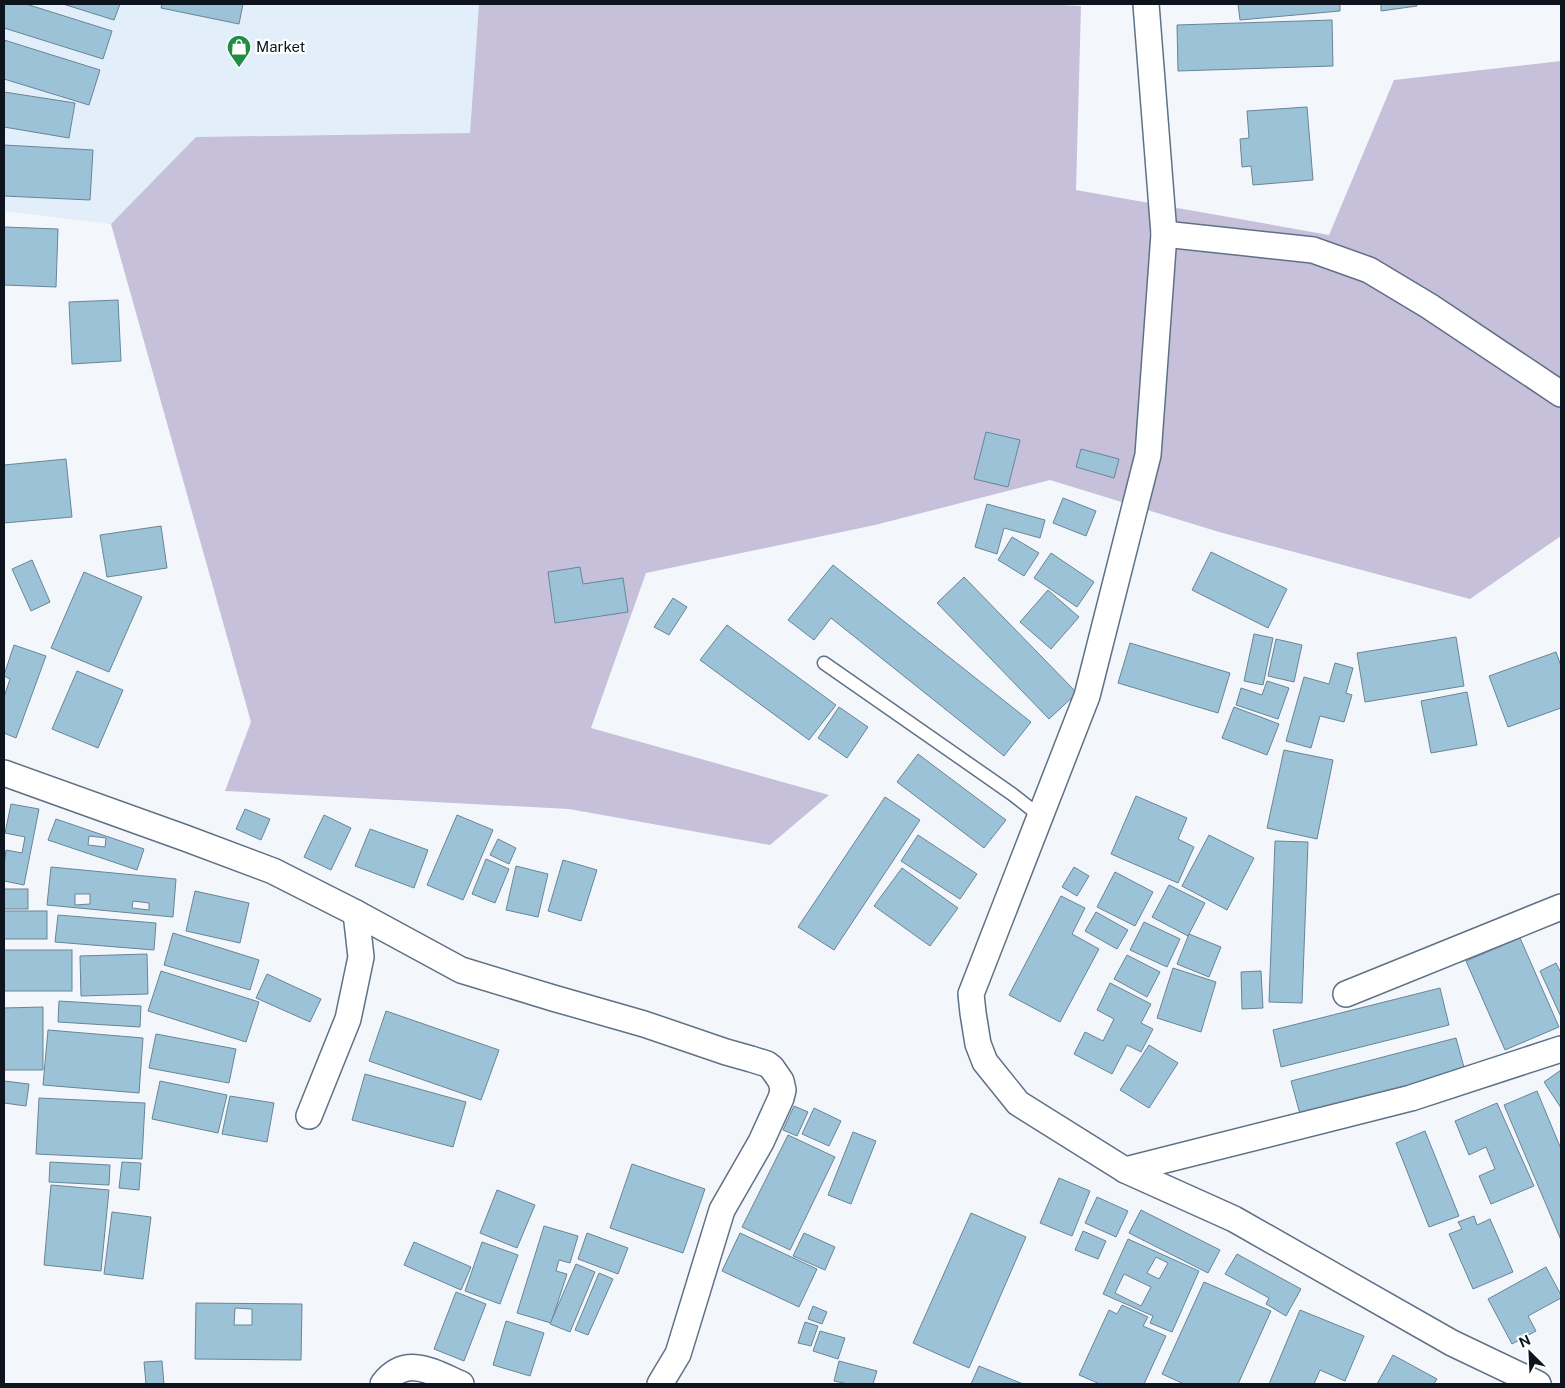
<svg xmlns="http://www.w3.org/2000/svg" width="1565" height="1388" font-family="'Public Sans',sans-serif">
<rect width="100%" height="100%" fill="#f3f7fc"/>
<!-- built -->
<path fill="#e3eefb" d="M4,4H479L470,133L197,137L111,224L4,211Z"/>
<!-- green -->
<path fill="#c6c0da" d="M479,4H1041L1081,6L1076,190L1329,235L1394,80L1561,61V536L1470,599L1219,532L1050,480L875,525L646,573L591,728L829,795L770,845L569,809L225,791L251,722L111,224L196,137L470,133Z"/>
<!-- building -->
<g fill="#9cc2d8" stroke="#688596" fill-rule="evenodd">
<path d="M4,4H26L112,31L103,59L4,28Z"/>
<path d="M63,4H120L114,20Z"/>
<path d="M162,4H243L239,24L161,8Z"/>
<path d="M1238,4H1340V11L1240,20Z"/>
<path d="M1381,4H1416L1417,6L1381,11Z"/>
<path d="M1332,20L1333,66L1178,71L1177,25Z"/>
<path d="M4,40L100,70L89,105L4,79Z"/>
<path d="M4,92L75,103L69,138L4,127Z"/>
<path d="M1307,107L1313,180L1253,185L1251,166L1242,167L1240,139L1249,138L1247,111Z"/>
<path d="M4,145L93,150L90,200L4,196Z"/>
<path d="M4,227L58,229L56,287L4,285Z"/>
<path d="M118,300L121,361L72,364L69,302Z"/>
<path d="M986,432L1020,440L1008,487L974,479Z"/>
<path d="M1081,449L1119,459L1114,478L1076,467Z"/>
<path d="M66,459L72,517L4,523V465Z"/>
<path d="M1063,498L1096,511L1086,536L1053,523Z"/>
<path d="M987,504L1045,520L1040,538L1004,528L997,554L975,547Z"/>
<path d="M161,526L167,568L107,577L100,535Z"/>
<path d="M1012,537L1039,553L1024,576L998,560Z"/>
<path d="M1211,552L1287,589L1268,628L1192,590Z"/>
<path d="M1051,553L1094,582L1077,607L1034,578Z"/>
<path d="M32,560L50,602L31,611L12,569Z"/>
<path d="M833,565L1031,722L1004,756L831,618L814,640L788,620Z"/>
<path d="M580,567L583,584L623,578L628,612L555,623L548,572Z"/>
<path d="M84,572L142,597L109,672L51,648Z"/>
<path d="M964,577L1077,693L1049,719L937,603Z"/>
<path d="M1048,590L1079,617L1051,649L1020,622Z"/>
<path d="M673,598L687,607L669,635L654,627Z"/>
<path d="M727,625L836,705L809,740L700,660Z"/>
<path d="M1254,634L1273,638L1263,685L1244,681Z"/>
<path d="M1456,637L1464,686L1365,702L1357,653Z"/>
<path d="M1276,639L1302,645L1294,682L1268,676Z"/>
<path d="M1130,643L1230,673L1218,713L1118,683Z"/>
<path d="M14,645L46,656L16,738L4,733V697L10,679L4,676V675Z"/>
<path d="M1556,652L1561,666V708L1508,727L1489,676Z"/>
<path d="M1335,663L1353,668L1346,693L1352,695L1344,722L1320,716L1311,748L1286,741L1304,677L1329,684Z"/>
<path d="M77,671L123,690L98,748L52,729Z"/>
<path d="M1267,681L1289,688L1278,719L1236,705L1241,688L1262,695Z"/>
<path d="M1467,692L1477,745L1431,753L1421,701Z"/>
<path d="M839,707L868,727L847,758L818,738Z"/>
<path d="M1234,707L1279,724L1267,755L1222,738Z"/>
<path d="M1284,750L1333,760L1317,839L1267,828Z"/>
<path d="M918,754L1006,820L984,848L897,782Z"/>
<path d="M1136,796L1187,818L1178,839L1194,847L1178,883L1111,854Z"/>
<path d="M885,797L920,820L834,950L798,927Z"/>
<path d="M11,804L39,809L24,885L4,881V865L6,850L22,853L25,837L5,833Z"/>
<path d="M245,809L270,819L261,840L236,829Z"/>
<path d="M324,815L351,828L331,870L304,857Z"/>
<path d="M457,815L493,830L463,900L427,885Z"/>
<path d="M56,819L144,849L137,870L48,840ZM89,836L106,838L105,847L88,845Z"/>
<path d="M370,829L428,850L414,888L355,866Z"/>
<path d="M918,835L977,874L960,899L901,861Z"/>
<path d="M1209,835L1254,858L1227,910L1182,886Z"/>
<path d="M498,839L516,848L509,864L490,855Z"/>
<path d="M1275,841L1308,842L1302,1003L1269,1002Z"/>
<path d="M486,859L509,869L495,903L472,894Z"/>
<path d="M563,860L597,870L581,921L548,911Z"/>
<path d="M516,866L548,874L538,917L506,910Z"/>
<path d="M51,867L176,879L173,917L47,905ZM75,894H90V904L75,905ZM133,901L149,903V910L132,908Z"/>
<path d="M1074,867L1089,876L1077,896L1062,887Z"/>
<path d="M902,868L958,908L930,946L874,906Z"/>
<path d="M1115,872L1153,892L1135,926L1097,907Z"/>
<path d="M1169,885L1205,903L1188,936L1152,917Z"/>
<rect x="4" y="889" width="24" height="20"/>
<path d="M195,891L249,903L240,943L186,931Z"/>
<path d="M1061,896L1085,908L1072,934L1099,949L1060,1022L1009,995Z"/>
<rect x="4" y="911" width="43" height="28"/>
<path d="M1096,912L1128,930L1117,949L1085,931Z"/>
<path d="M58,915L156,923L154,950L55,942Z"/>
<path d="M1144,922L1180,939L1167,967L1130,950Z"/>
<path d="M173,933L259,960L250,990L164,965Z"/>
<path d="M1189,934L1221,947L1209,977L1177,964Z"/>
<path d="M1520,938L1559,1027L1505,1050L1466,961Z"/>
<rect x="4" y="950" width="68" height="41"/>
<path d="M147,954L148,994L81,996L80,956Z"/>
<path d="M1127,955L1160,972L1147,997L1114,979Z"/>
<path d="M1556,963L1561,973V1017L1540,971Z"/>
<path d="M1173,968L1216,982L1201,1032L1157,1018Z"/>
<path d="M161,971L259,1002L246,1042L148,1011Z"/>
<path d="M1261,971L1263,1008L1242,1009L1241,972Z"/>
<path d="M267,974L321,999L310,1022L256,998Z"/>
<path d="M1110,983L1151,1004L1141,1023L1153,1029L1141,1052L1127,1045L1112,1074L1074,1054L1085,1032L1103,1041L1114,1019L1097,1010Z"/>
<path d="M1440,988L1449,1025L1281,1067L1273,1030Z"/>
<path d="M59,1001L141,1006L140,1027L58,1022Z"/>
<path d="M43,1007V1070H4V1008Z"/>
<path d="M386,1011L499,1050L481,1100L369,1061Z"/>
<path d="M48,1030L143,1038L139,1093L43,1085Z"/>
<path d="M156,1034L236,1049L229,1083L149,1068Z"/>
<path d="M1456,1038L1465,1071L1300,1114L1291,1081Z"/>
<path d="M1149,1045L1178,1063L1149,1108L1120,1090Z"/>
<path d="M1561,1070V1108L1544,1082Z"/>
<path d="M365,1074L466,1102L453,1147L352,1120Z"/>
<path d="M4,1081L29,1084L26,1106L4,1103Z"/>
<path d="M160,1081L227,1095L218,1133L152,1119Z"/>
<path d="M1537,1091L1561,1149V1240L1504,1105Z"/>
<path d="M230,1096L274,1103L267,1142L222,1134Z"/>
<path d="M39,1098L145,1103L142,1159L36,1154Z"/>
<path d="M1497,1103L1534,1186L1491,1204L1479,1176L1495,1169L1486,1147L1469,1155L1455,1121Z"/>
<path d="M794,1106L808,1112L797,1136L783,1130Z"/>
<path d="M814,1108L841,1121L829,1146L802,1134Z"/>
<path d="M1425,1131L1459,1216L1429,1227L1396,1143Z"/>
<path d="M853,1132L876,1141L851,1204L828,1195Z"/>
<path d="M788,1135L835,1157L790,1250L742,1227Z"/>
<path d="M50,1162L110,1165L109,1185L49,1182Z"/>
<path d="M122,1162L141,1163L139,1190L119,1188Z"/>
<path d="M632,1164L705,1189L683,1253L610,1228Z"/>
<path d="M1059,1178L1090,1191L1072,1236L1040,1223Z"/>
<path d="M51,1185L109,1190L101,1271L44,1265Z"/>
<path d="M497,1190L535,1205L517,1248L480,1233Z"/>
<path d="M1097,1197L1128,1211L1116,1237L1085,1223Z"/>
<path d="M1141,1210L1220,1250L1208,1273L1129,1233Z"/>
<path d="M112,1212L151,1217L143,1279L104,1274Z"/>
<path d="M971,1213L1026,1237L969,1368L913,1343Z"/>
<path d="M1474,1216L1477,1225L1490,1219L1513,1272L1473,1289L1449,1234L1462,1229L1458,1222Z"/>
<path d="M544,1226L578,1236L570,1263L559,1260L556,1271L567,1274L551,1323L517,1313Z"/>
<path d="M1083,1231L1106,1241L1098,1259L1075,1250Z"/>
<path d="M587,1233L628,1248L618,1274L578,1259Z"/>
<path d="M740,1233L817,1269L799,1307L722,1271Z"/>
<path d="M804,1233L835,1247L825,1270L793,1256Z"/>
<path d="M1128,1239L1199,1271L1172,1332L1150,1323L1153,1316L1103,1294ZM1156,1257L1168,1263L1159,1279L1147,1273ZM1124,1274L1151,1287L1141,1306L1115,1293Z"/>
<path d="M414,1242L471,1267L461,1290L404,1265Z"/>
<path d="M482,1242L518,1255L500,1304L465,1291Z"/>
<path d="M1237,1254L1301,1289L1286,1316L1266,1304L1269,1298L1225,1274Z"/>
<path d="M576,1264L595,1272L570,1332L550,1324Z"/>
<path d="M1546,1267L1561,1295V1298L1528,1316L1536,1331L1512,1344L1488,1299Z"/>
<path d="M599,1273L613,1279L588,1335L575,1330Z"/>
<path d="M1204,1282L1271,1311L1238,1384H1184L1162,1374Z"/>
<path d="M456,1292L486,1304L464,1361L434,1349Z"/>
<path d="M196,1303L302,1304L301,1360L195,1359ZM235,1308L252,1309V1325H234Z"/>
<path d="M1122,1305L1148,1317L1143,1326L1166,1336L1144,1384H1100L1079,1375L1109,1310L1117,1314Z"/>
<path d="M813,1306L827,1312L822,1324L808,1319Z"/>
<path d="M1300,1310L1364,1336L1345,1381L1320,1370L1314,1384H1269Z"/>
<path d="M506,1321L544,1333L530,1376L493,1365Z"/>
<path d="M805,1322L818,1326L811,1346L798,1343Z"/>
<path d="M820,1331L845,1338L838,1359L813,1351Z"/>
<path d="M1393,1355L1437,1379L1434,1384H1377Z"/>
<path d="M162,1361L164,1384H146L144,1362Z"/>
<path d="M839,1361L877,1371L873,1384H848L834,1381Z"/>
<path d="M979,1366L1023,1384H971Z"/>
</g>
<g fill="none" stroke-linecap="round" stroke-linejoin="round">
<defs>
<path id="lane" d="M824,663L1012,794L1040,816"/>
<g id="street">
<path d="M1146,4L1164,234L1148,455L1087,696L971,994L973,1013L978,1044L985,1062L1018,1103L1125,1170L1234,1219L1452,1343L1538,1384"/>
<path d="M1164,234L1313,250L1369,270L1429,306L1561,394"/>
<path d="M4,773L185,838L273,871L356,913L461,970L553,998L644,1024L726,1052L751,1059L767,1064L772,1068L781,1081L783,1090L781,1098L761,1142L722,1210L678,1354L660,1384"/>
<path d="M1346,994L1561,907"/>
<path d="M309,1116L348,1019L361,957L356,913"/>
<path d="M1125,1170L1411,1098L1561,1049"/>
<path d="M383,1384C406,1354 433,1372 461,1384"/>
</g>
</defs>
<!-- lane casing -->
<use href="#lane" stroke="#5e7187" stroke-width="15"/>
<!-- street casing -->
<use href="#street" stroke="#5e7187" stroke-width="28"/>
<!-- lane -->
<use href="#lane" stroke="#fff" stroke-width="12"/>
<!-- street -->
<use href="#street" stroke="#fff" stroke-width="25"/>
</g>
<!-- icons -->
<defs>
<symbol id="shop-pin" viewBox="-11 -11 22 30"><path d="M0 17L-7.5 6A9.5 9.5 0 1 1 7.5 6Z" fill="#208d45" stroke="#fff"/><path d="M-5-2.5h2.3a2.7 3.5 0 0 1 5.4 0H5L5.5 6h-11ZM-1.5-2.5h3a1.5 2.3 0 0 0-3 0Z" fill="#fff"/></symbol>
</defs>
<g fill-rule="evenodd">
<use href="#shop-pin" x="225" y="33" width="28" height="38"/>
</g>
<g text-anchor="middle" stroke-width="4.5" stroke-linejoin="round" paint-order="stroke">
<!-- poi labels -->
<g font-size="15" fill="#0d141d" stroke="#fff" text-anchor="start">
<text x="256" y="52">Market</text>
</g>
</g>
<!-- border -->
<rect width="1565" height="1388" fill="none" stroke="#0d141d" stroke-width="10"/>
<!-- north arrow -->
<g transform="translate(1530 1353) rotate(336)" stroke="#ffffff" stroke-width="4" paint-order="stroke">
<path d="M0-4L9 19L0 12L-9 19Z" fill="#0d141d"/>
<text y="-8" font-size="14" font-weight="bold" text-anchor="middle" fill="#0d141d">N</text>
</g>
</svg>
